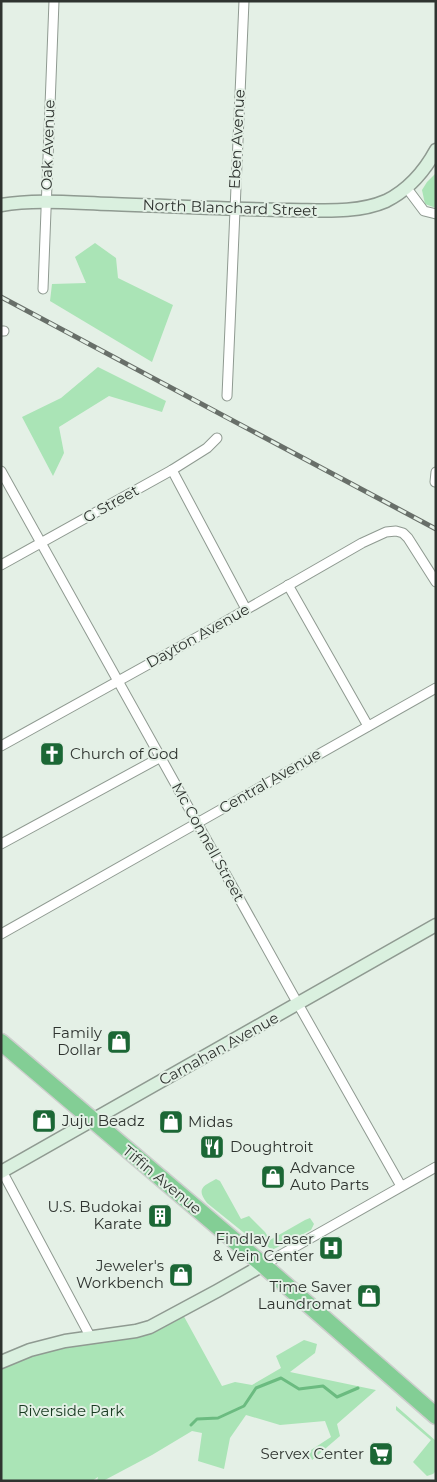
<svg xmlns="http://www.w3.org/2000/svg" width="437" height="1482" font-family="Montserrat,sans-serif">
<rect width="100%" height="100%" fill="#e4f0e6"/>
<!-- green -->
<g fill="#aae4b6">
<path d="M436,173V208L425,204L422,190L427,182Z"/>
<path d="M95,243L116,258L118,278L173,305L152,362L50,301L52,284L86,283L75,257Z"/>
<path d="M98,367L166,401L162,412L109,396L59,427L64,453L53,476L22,417L61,398Z"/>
<path d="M216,1179L220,1181L241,1219L249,1216L265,1232L270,1240L305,1220L310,1218L314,1224L311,1230L272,1250L267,1246L264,1249L207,1203C196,1189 203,1186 216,1179Z"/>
<path d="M181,1311L222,1386L235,1382L252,1385L281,1368L276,1356L304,1340L317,1344L315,1353L290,1372L376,1390L337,1424L340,1436L312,1460L308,1452L331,1437L325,1421L280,1425L246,1415L230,1438L224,1469L198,1461L202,1433L192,1431L152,1455L103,1481H97L98,1477L92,1481H1V1362L136,1331Z"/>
<path d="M396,1406L436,1441V1471L433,1474L427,1476L413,1462L431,1440L396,1410Z"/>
</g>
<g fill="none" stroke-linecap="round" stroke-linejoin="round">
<!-- stream -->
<path stroke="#6bbb80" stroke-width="3" d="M191,1425L197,1419L218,1418L244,1406L256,1388L281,1378L299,1389L323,1386L337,1397L358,1388"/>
<defs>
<g id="street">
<path d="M406,187L424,211L436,214"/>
<path d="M43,289L54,1"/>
<path d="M1,331H4"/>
<path d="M227,396L244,1"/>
<path d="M172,470L246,609"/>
<path d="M1,471L298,1004L401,1186"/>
<path d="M435,482L436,472"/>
<path d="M1,565L172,470L207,448L217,438"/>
<path d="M288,585L368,726"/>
<path d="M1,746L221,624L362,543L386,532L396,531L403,533L408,538L436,582"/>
<path d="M1,844L161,757"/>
<path d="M1,934L436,688"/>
<path d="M2,1171L90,1336"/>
<path d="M263,1265L436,1167"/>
</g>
<g id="secondary">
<path d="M1,205C37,199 75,203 111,204C170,206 229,209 289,210C320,210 356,214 386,201C408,190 424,172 436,150"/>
<path d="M1,1172L436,925"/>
<path d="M1,1362L30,1350L65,1341L136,1331L150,1327L217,1291L263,1265"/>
</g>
<path id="highway" d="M1,1042L263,1265L436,1416"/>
</defs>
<!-- street casing -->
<use href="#street" stroke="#8f9a91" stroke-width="11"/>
<!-- secondary casing -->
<use href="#secondary" stroke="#8f9a91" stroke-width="15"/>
<!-- highway casing -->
<use href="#highway" stroke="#cdcecd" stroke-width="19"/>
<!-- street -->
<use href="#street" stroke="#fff" stroke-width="9"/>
<!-- secondary -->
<use href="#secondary" stroke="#daf0df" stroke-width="12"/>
<!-- highway -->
<use href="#highway" stroke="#83ce95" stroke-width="16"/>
<defs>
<path id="rail" d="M1,297L436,529"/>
</defs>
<!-- rail casing -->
<use href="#rail" stroke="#686f69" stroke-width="5"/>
<!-- rail -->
<use href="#rail" stroke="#e4f0e6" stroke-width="3" stroke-dasharray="9" stroke-linecap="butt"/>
</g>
<!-- icons -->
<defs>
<symbol id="church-square" viewBox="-11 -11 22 22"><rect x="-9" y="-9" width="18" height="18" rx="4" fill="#1b6735" stroke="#e4f0e6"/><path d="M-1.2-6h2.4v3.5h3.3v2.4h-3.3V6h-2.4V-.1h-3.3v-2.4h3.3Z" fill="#fff"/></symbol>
<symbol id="shop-square" viewBox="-11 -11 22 22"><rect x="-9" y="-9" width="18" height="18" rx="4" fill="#1b6735" stroke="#e4f0e6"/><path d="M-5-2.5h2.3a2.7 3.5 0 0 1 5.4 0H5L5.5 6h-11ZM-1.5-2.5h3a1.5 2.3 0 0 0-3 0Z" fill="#fff"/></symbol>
<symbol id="restaurant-square" viewBox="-11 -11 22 22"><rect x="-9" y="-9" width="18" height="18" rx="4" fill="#1b6735" stroke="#e4f0e6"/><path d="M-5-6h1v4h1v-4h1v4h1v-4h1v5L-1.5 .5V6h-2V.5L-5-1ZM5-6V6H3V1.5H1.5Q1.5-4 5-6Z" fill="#fff"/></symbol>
<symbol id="building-square" viewBox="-11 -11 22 22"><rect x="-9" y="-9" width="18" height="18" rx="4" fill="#1b6735" stroke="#e4f0e6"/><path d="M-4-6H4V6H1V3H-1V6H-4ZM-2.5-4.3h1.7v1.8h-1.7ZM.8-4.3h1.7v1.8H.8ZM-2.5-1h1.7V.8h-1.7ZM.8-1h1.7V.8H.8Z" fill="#fff"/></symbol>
<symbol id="hospital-square" viewBox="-11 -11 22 22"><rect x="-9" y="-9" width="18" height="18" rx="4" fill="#1b6735" stroke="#e4f0e6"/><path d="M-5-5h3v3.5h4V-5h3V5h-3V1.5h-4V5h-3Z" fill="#fff"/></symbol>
<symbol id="supermarket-square" viewBox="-11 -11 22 22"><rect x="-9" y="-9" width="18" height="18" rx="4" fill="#1b6735" stroke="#e4f0e6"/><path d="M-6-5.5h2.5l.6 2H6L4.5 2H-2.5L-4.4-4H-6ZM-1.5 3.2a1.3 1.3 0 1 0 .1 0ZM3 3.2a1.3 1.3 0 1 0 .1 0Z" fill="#fff"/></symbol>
</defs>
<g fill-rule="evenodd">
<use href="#church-square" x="38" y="740" width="28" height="28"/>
<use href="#shop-square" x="105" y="1028" width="28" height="28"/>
<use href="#shop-square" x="30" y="1107" width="28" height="28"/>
<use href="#shop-square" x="157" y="1108" width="28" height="28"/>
<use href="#restaurant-square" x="198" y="1133" width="28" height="28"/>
<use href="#shop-square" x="259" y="1163" width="28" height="28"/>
<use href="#building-square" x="146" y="1202" width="28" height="28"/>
<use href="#hospital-square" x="317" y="1234" width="28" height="28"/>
<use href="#shop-square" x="167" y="1261" width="28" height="28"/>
<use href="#shop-square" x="355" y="1282" width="28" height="28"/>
<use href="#supermarket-square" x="367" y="1440" width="28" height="28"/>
</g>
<g text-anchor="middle" stroke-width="4" stroke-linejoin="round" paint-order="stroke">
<!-- street labels -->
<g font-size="15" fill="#2f3430" stroke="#e4f0e6">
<text transform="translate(237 139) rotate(-87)" y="5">Eben Avenue</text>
<text transform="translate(48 145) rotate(-88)" y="5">Oak Avenue</text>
<text transform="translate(230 208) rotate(2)" y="5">North Blanchard Street</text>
<text transform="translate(111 504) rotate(-29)" y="5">G Street</text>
<text transform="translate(198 636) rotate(-29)" y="5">Dayton Avenue</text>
<text transform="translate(270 781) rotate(-30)" y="5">Central Avenue</text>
<text transform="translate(208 842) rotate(61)" y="5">Mc Connell Street</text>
<text transform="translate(219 1049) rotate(-29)" y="5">Carnahan Avenue</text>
<text transform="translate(162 1180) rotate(40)" y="5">Tiffin Avenue</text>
</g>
<!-- poi labels -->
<g font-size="15" fill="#2f3430" stroke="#e4f0e6" text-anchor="end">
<text x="70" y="759" text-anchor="start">Church of God</text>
<text x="102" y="1038">Family<tspan x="102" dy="17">Dollar</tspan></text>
<text x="62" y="1126" text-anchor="start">Juju Beadz</text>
<text x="188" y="1127" text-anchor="start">Midas</text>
<text x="230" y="1152" text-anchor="start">Doughtroit</text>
<text x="290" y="1173" text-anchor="start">Advance<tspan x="290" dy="17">Auto Parts</tspan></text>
<text x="142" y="1212">U.S. Budokai<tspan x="142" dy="17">Karate</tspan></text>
<text x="314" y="1244">Findlay Laser<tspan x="314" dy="17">&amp; Vein Center</tspan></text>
<text x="164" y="1271">Jeweler's<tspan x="164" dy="17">Workbench</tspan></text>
<text x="352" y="1292">Time Saver<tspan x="352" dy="17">Laundromat</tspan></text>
<text x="364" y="1459">Servex Center</text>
</g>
<!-- park labels -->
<g font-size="15" fill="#183a21" stroke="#e4f0e6">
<text x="71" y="1416">Riverside Park</text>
</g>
</g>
<!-- border -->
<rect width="437" height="1482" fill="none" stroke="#2f3430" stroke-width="5"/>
</svg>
